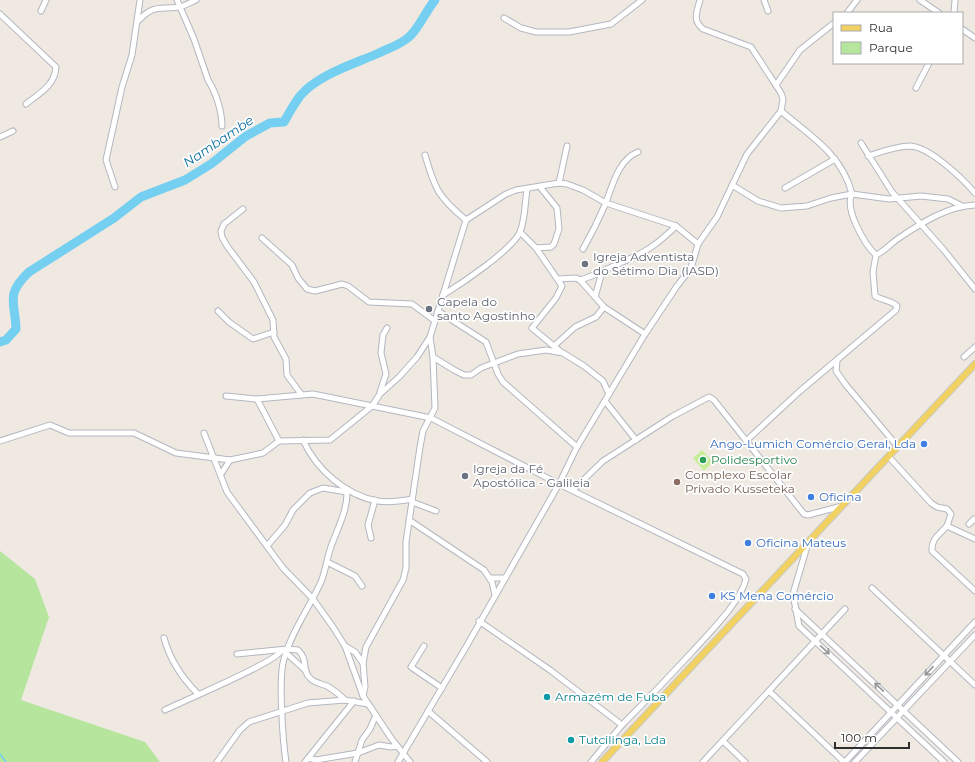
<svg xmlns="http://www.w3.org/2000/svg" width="975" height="762" font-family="Montserrat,sans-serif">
<rect width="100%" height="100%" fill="#efe9e1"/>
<!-- green -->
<path fill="#b6e59e" d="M0,551L35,579L49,617L21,700L145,742L160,762H0Z"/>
<!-- pitch -->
<path fill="#c9ec9a" d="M702,450L713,462L704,471L693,458Z"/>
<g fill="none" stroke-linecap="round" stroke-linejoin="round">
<!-- stream -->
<path stroke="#75cff0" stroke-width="1.5" d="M0,754L6,762"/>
<!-- river -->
<path stroke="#75cff0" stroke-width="9" d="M0,342L6,340L16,329C15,301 5,295 29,272L114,218L141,197L185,180L211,164L246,136L270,123L284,122C289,113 294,104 300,96C317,75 354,64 379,53C389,48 400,45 409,37C420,27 425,12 435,0"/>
<defs>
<g id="minor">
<path d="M177,0L194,39L208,80C216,92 222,112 222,126"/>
<path d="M764,0L768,11"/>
<path d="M920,0L939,13"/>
<path d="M41,11L46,0"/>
<path d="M847,13L857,0"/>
<path d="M954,13L955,0"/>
<path d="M0,14L56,67C55,85 40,93 26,104"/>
<path d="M504,18L521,28L536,32H569L611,24L642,0"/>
<path d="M139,20C154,4 160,10 179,7C185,6 191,2 196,0"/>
<path d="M962,29L975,38"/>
<path d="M776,85L800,50L834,23"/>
<path d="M916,88L929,63"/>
<path d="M781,111C810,136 842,154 852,194C844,209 865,245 876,255C885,251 891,243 899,238C921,223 948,206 975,205"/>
<path d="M0,137L13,131"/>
<path d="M861,143L892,192L943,249L975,289"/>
<path d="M425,155C435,189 438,197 466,220"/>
<path d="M868,156C881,152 896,146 910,146C930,147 963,179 975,193"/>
<path d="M559,183L567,146"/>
<path d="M732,185L758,201L781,208L807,206L831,198L852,194L889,199L921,196L948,199L962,206"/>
<path d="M115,187L106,160L122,87L132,55L140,0"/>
<path d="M785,188L835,159"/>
<path d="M243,209L224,224L221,231L222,237L227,246L254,282L273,320L274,337L286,359L287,375L301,394"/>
<path d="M520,232L536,248L562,286L556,298L532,328L561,352"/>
<path d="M262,238L292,265L298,278L307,289L315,291L342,284L348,286L369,302L412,304L435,321"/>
<path d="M536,248L551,247L554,244L559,229L557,208L540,187"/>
<path d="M583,249C591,235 598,221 604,207C612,189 617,160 638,152"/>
<path d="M558,279L576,278L580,280L604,307L645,334"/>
<path d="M580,280C594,276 607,269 620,263C644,253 657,245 676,226"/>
<path d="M443,295C461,284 512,250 520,232C525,221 525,202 527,189"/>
<path d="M595,297L602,272"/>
<path d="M218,311L229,322L253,339L274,332"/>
<path d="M438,311L486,342L498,374L503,382L577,447"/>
<path d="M554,346L575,327L596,317L604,307"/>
<path d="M433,357L454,370L464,375H471L481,368L518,354L546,350L563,353L584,366L603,381L609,394"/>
<path d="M964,357L975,347"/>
<path d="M837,361L836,371L846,385L898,447"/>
<path d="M380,392L386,374L381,353L383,335L387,328"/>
<path d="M226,396L257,399L313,394L431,418L559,484L743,574L746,579C740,603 709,633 692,652C669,677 646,701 622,725L550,670L479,621"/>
<path d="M257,399L279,441"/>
<path d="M605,401L636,440"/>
<path d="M204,433L227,492L283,568L313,599L333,627L345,646L363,696L391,738L410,762"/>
<path d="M303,440C316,469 346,496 378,501C389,503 401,501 412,499"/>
<path d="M0,441L50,425L69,433H134L176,453L230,460L263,453L279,441L330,440L372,406L380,394L399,377L417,357L430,337"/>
<path d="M746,441L800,391L896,310L897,306C892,301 882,300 875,296L873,272L876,255"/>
<path d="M889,457L931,503L937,507L947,509L951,514C949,518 949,523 946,527C939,535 931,539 932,551L975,591"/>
<path d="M221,474L230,460"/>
<path d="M573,490L603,461L673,416L709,397L714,400L804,514L808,515L842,506"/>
<path d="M412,502L436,511"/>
<path d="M409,520L484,570L492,582L495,595"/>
<path d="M969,524L974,519L975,520"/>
<path d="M947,526L975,539"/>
<path d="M371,538L368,525L375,500"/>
<path d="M808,543L793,594L799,626L944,762"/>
<path d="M267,546L285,525L293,510L310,493L323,488L347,492"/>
<path d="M327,562L355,576L362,586"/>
<path d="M490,578H504"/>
<path d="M872,588L975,685"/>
<path d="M795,609L958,762"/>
<path d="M164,638C170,660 182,678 198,694"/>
<path d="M345,646L355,652L363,663"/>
<path d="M424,646L411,667L442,688"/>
<path d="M284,651L305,670"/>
<path d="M237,654L287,649L298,650C309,660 301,670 310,678C314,683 322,684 327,686C334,690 340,695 345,700"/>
<path d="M769,691L844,762H845L975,622"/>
<path d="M363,696L365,687L363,663L366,647L403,580L406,568V542L420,447L423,431L435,408L433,357L430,337L466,220L506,194L516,190L559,183L567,184L583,190L606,203L676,226L698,244"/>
<path d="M165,710C183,701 277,662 282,650"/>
<path d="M428,711L487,762"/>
<path d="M723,741L745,762"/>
<path d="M308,758L316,760L358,753L379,745L391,747L397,746"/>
<path d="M217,762L240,730L249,722L308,703L345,700L368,704"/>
<path d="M286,762C283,742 278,677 284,659C292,631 309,608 321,582C326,570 327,556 332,544C339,525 348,509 347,489"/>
<path d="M305,762L354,701"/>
<path d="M355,762L362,740L370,729L376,715"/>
<path d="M398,762L466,647L559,484L577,447L645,334L677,286L691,268L698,244L717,217L747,154L781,111L783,99L781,93L751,47L703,29C692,20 697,12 700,0"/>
<path d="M591,762L622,725"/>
<path d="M703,762L845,609"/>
<path d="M855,762L975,635"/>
</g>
<path id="major" d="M602,762L975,364"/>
</defs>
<!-- minor casing -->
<use href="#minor" stroke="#b4b7c1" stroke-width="7"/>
<!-- major casing -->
<use href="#major" stroke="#c9c9c9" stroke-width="8"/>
<!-- minor -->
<use href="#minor" stroke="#fff" stroke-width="5"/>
<!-- major -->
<use href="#major" stroke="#f2d163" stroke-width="6"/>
</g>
<!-- one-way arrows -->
<defs><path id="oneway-shaft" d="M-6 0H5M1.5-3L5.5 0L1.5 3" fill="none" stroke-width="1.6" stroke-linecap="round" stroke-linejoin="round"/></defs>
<g stroke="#969696">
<use href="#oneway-shaft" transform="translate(825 650) rotate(43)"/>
<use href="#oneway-shaft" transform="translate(929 671) rotate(133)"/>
<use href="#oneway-shaft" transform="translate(879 687) rotate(-137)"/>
</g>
<!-- markers -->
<g fill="#6b7280" stroke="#fff" stroke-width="1.5">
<circle cx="585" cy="264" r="4"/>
<circle cx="429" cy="309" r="4"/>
<circle cx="465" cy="476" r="4"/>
</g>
<g fill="#3f7fe0" stroke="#fff" stroke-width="1.5">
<circle cx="924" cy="444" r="4"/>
<circle cx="811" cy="497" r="4"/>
<circle cx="748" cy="543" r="4"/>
<circle cx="712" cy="596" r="4"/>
</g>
<circle fill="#2e9e5b" stroke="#fff" stroke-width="1.5" cx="703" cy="460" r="4"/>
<circle fill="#8d6e63" stroke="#fff" stroke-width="1.5" cx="677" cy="482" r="4"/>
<g fill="#0f9aa8" stroke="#fff" stroke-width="1.5">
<circle cx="547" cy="697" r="4"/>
<circle cx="571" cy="740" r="4"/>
</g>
<g text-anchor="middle" stroke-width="3.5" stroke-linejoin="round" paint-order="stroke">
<!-- worship labels -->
<g font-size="12" fill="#5b616d" stroke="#fff" text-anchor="start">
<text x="593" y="261">Igreja Adventista<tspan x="593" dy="14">do Sétimo Dia (IASD)</tspan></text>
<text x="437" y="306">Capela do<tspan x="437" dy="14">santo Agostinho</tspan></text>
<text x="473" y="473">Igreja da Fé<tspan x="473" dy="14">Apostólica - Galileia</tspan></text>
</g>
<!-- shop labels -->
<g font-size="12" fill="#366cbe" stroke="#fff" text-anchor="start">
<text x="916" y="448" text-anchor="end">Ango-Lumich Comércio Geral, Lda</text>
<text x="819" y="501">Oficina</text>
<text x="756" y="547">Oficina Mateus</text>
<text x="720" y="600">KS Mena Comércio</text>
</g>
<!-- leisure labels -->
<g font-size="12" fill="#27864d" stroke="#fff" text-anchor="start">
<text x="711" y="464">Polidesportivo</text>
</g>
<!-- education labels -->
<g font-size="12" fill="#785e54" stroke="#fff" text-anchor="start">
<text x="685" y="479">Complexo Escolar<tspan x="685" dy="14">Privado Kusseteka</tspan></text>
</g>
<!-- culture labels -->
<g font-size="12" fill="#0d838f" stroke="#fff" text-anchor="start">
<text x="555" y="701">Armazém de Fuba</text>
<text x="579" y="744">Tutcilinga, Lda</text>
</g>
<!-- water labels -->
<g font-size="13" font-style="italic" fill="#0d6fa3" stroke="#fff">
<text transform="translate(218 141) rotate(-34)" y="5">Nambambe</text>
</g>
</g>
<!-- legend -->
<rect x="833" y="12" width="130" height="52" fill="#ffffff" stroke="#ababab"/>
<rect x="841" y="25" width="20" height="6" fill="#f2d163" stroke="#ababab"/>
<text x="869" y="32" font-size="12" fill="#2e2e2e">Rua</text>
<rect x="841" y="42" width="20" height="12" fill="#b6e59e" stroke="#ababab"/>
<text x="869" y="52" font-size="12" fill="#2e2e2e">Parque</text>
<!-- scale -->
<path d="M835 742v6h74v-6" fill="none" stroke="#2e2e2e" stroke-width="2"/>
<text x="841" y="742" font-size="12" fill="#2e2e2e" stroke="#ffffff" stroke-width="3" paint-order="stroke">100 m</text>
</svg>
